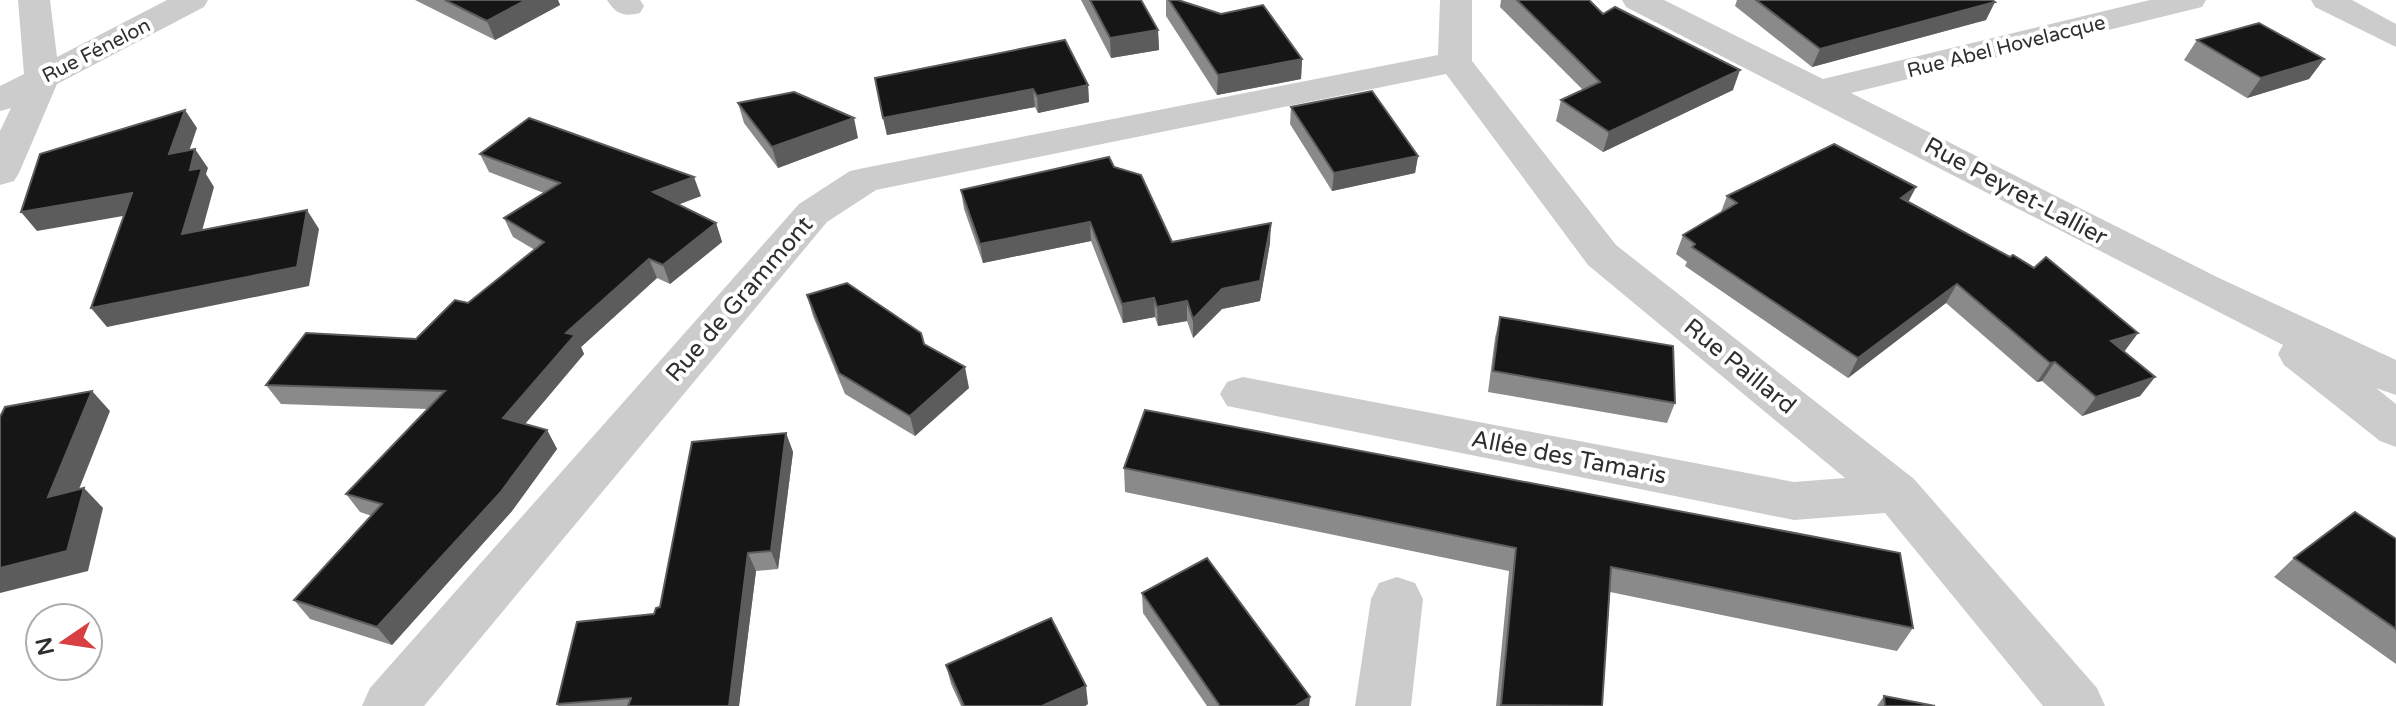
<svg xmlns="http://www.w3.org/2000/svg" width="2396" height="706" font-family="'Varela Round',sans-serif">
<rect width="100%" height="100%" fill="#fff"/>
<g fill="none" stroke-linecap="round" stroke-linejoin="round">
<!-- minor -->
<g fill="#ccc" fill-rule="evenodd">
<path d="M18,0H50L57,57L167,0H208L204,7L57,84L19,173L14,181L0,185V131L11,108L0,111V86L24,74Z"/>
<path d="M607,0H640L644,6L640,13C623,17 616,14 607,0Z"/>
<path d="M1440,0H1472V61L1616,245L1914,479L2097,688L2105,706H2043L1885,513L1794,520L1227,406L1220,394L1227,382L1243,377L1794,482L1845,478L1588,265L1446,74L876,190L827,222L424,706H362L370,688L799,204L850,171L864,168L1438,55Z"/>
<path d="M1622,0H1664L1823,79L2150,0H2206L2202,7L1851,93L2219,278L2396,360V395L2376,388L2396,404V447L2380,441L2284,365L2278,354L2283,345L1626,7Z"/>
<path d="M2311,0H2352L2396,24V47L2315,7Z"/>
<path d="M1397,577L1415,583L1423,599L1411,706H1355L1371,599L1379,583Z"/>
</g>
</g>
<!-- wall -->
<g fill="#8a8a8a">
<path d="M415,0H558L560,5L495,40Z"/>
<path d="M1081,0H1141L1158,30L1159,50L1111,58Z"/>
<path d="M1166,0H1178L1302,59L1301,79L1217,95L1166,16Z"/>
<path d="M1501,0H1589L1603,14L1733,90L1603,152L1556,121L1561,100L1583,90L1500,7Z"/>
<path d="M1737,0H1992L1986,20L1812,67L1735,6Z"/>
<path d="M2197,40L2324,59L2309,79L2247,98L2184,60Z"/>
<path d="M875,78L1088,85L1089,102L1038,113L1035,107L887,135Z"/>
<path d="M738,103L858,138L778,168L744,123Z"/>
<path d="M1291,107L1418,156L1415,173L1332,191L1290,124Z"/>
<path d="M480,154L701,196L678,205L716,223L722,242L670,284L657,278L581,347L584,354L525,424L547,430L557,449L512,511L392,645L310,619L294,600L372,516L360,512L346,494L427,409L281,404L266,385L416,339L468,303L535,250L513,237L504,218L544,193L489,172Z"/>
<path d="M1114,167L1172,242L1270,243L1260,301L1222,309L1193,338L1187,321L1158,326L1155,317L1123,323L1091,241L983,263L964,209L961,190Z"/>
<path d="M1916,187L1908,202L2138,333L2124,351L2155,377L2140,396L2082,416L2042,381L2037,382L1946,303L1848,378L1685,266L1687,262L1676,254L1683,235L1721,212L1727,196Z"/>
<path d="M807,295L924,344L969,388L915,436L845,394L813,316Z"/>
<path d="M1500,317L1675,403L1667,423L1488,392L1495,338Z"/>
<path d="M786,433L793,452L778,569L756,571L739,706H558L557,704L660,607Z"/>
<path d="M1124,468L1913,628L1897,651L1610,592L1602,706H1496L1509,571L1125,492Z"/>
<path d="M2396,539V664L2274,577L2294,558Z"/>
<path d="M1142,593L1310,697L1309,706H1207L1143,613Z"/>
<path d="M946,665L1088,704L1085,706H961L951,684Z"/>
<path d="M1884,696L1935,706H1877Z"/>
</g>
<!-- shaded-wall -->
<g fill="#5c5c5c">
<path d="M526,0H558L560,5L495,40L487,21Z"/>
<path d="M1995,2L1986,20L1812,67L1820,49Z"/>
<path d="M1158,30L1159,50L1111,58L1110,38Z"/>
<path d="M1302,59L1301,79L1217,95L1218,75Z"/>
<path d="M2324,59L2309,79L2247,98L2261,78Z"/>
<path d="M1740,70L1733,90L1603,152L1609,132Z"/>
<path d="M1088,85L1089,102L1038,113L1037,96Z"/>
<path d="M1033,89L1035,107L887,135L883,118Z"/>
<path d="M185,110L197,128L182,172L169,154Z"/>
<path d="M854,118L858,138L778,168L772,147Z"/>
<path d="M195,149L208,168L206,174L214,187L196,253L182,234L190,170Z"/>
<path d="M1418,156L1415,173L1332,191L1334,173Z"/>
<path d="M694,177L701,196L660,211L653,192Z"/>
<path d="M1916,187L1906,206L1901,198Z"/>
<path d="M132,193L146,212L37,231L21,212Z"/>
<path d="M307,210L319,229L309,286L107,327L91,308Z"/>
<path d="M1090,222L1091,241L983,263L980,244Z"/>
<path d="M716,223L722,242L670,284L663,265Z"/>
<path d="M1271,223L1270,243L1260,301L1222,309L1193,338V319Z"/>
<path d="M649,259L657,278L581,347L584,354L514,437L503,418L566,333Z"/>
<path d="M1957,284L1946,303L1848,378L1858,358Z"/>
<path d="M1154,298L1155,317L1123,323L1122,304Z"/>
<path d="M1187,301V321L1158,326L1157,307Z"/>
<path d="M2138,333L2124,352L2111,341Z"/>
<path d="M2055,362L2042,381L2037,382L2050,363Z"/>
<path d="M965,367L969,388L915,436L910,416Z"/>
<path d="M2155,377L2140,396L2082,416L2096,397Z"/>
<path d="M92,391L110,411L68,517L48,497Z"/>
<path d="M547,430L557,449L512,511L392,645L377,627Z"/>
<path d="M786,433L793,452L778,569L771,551Z"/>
<path d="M84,488L103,508L88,571L0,593V568Z"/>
<path d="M748,553L756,571L739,706H729Z"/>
<path d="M1086,686L1088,704L1085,706H1042Z"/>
<path d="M1310,697L1309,706H1295Z"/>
</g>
<!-- building -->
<g fill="#161616" stroke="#5c5c5c" stroke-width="2">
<path d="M445,0H526L487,21Z"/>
<path d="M1090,0H1141L1158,30L1110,38Z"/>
<path d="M1169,0H1178L1221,14L1263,5L1302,59L1218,75Z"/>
<path d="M1517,0H1589L1603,14L1615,7L1740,70L1609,132L1561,100L1600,82Z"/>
<path d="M1756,0H1992L1995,2L1820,49Z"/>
<path d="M2259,23L2324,59L2261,78L2197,40Z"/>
<path d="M1065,40L1088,85L1037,96L1033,89L883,118L875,78Z"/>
<path d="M1372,91L1418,156L1334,173L1291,107Z"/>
<path d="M794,92L854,118L772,147L738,103Z"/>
<path d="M185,110L169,154L195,149L190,170L202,168L182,234L307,210L297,267L91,308L132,193L21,212L40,154Z"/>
<path d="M529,118L694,177L653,192L716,223L663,265L649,259L566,333L575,335L503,418L547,430L500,493L377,627L294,600L382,504L346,494L445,391L266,385L306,333L416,339L455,300L468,303L544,242L504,218L560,183L480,154Z"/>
<path d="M1834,144L1916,187L1901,198L2010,257L2013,255L2034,268L2046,257L2138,333L2111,341L2155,377L2096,397L2055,362L2050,363L1957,284L1858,358L1692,247L1695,244L1683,235L1737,203L1727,196Z"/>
<path d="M1109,157L1114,167L1141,175L1172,242L1271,223L1260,281L1222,289L1193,319L1187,301L1157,307L1154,298L1122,304L1090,222L980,244L961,190Z"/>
<path d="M847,283L921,333L924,344L965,367L910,416L839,373L807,295Z"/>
<path d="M1500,317L1673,346L1675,403L1493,371Z"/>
<path d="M92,391L48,497L84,488L67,551L0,568V417L5,407Z"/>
<path d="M1145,410L1900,553L1913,628L1611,567L1602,706L1501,705L1516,548L1124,468Z"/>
<path d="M786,433L771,551L748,553L729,706H628L631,698L557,704L577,622L654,614L656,608L660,607L692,442Z"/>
<path d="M2355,512L2396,539V629L2294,558Z"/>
<path d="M1207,558L1310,697L1295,706H1220L1142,593Z"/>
<path d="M1051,618L1086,686L1042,706H964L946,665Z"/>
<path d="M1884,696L1935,706H1885Z"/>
</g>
<g text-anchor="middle" stroke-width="8" stroke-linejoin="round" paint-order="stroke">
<!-- far-street labels -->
<g font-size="20" fill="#2f2f2f" stroke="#fff">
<text transform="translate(2006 46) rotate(-14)" y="7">Rue Abel Hovelacque</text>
<text transform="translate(96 50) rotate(-27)" y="7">Rue Fénelon</text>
</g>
<!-- street labels -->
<g font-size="24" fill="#2f2f2f" stroke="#fff">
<text transform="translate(2016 191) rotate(28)" y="8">Rue Peyret-Lallier</text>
<text transform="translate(739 299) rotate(-49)" y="8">Rue de Grammont</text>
<text transform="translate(1740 366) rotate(39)" y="8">Rue Paillard</text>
<text transform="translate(1569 457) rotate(11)" y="8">Allée des Tamaris</text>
</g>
</g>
<!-- north arrow -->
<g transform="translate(64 642) rotate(257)"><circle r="38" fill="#ffffff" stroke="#acacac" stroke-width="2"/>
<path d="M0-6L14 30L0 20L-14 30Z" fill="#d83f42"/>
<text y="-12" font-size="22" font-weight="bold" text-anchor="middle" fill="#2f2f2f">N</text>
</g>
</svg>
